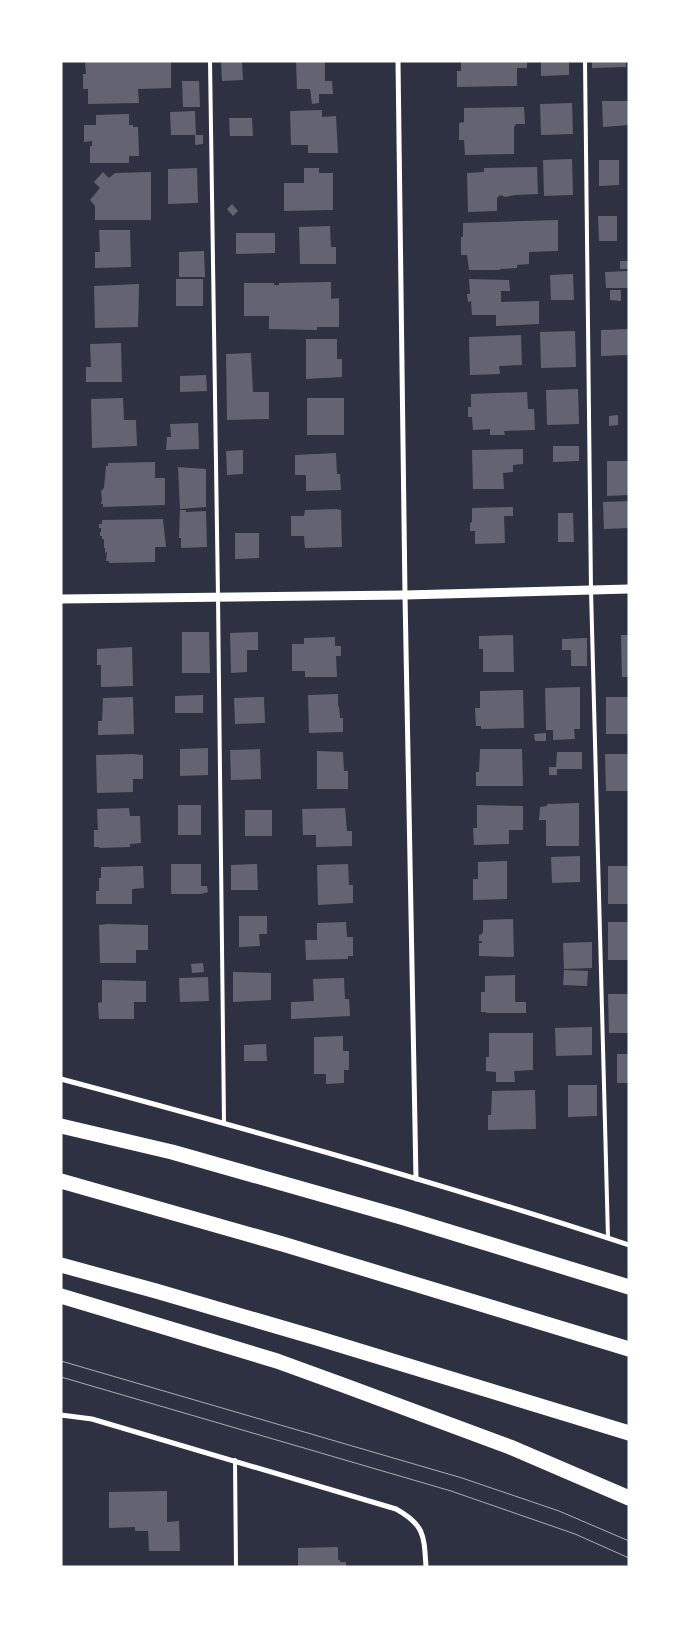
<svg xmlns="http://www.w3.org/2000/svg" width="690" height="1628" font-family="Helvetica,sans-serif">
<rect width="100%" height="100%" fill="#2d3142"/>
<!-- building -->
<g fill="#626471">
<path d="M85,61H171V88L138,89L139,103L88,104V89H83V74H86Z"/>
<path d="M221,61H242L243,80L222,81Z"/>
<path d="M296,61H325V81H332L333,94H319V103L312,104L310,89H297Z"/>
<path d="M461,61H527V68H517V86L457,87V71H461Z"/>
<path d="M541,61H569V75L541,76Z"/>
<path d="M592,61H626V67L592,68Z"/>
<path d="M182,81H199L200,107H183Z"/>
<path d="M602,101H629V125L603,127Z"/>
<path d="M572,103L573,134L541,135L540,104Z"/>
<path d="M524,107L525,124H516L514,127V154L465,155L464,140H459V123L464,122V108Z"/>
<path d="M322,110V117L336,116L338,153H308V145H291L290,111Z"/>
<path d="M195,111L196,135H171L170,112Z"/>
<path d="M129,114V125H133V127H138L139,156H129V163H90V146H92V141L84,142V125H96V115Z"/>
<path d="M229,118H252L253,136H230Z"/>
<path d="M195,135H203V144L195,145Z"/>
<path d="M572,159L573,195L544,196L543,160Z"/>
<path d="M599,160H619V185L599,186Z"/>
<path d="M537,167L538,194L515,195L505,197L500,195L497,198V211L468,212L467,173L484,172V168Z"/>
<path d="M197,168L198,203L168,204V169Z"/>
<path d="M304,168H319V173H333V210L284,211V183H304Z"/>
<path d="M103,172L109,178L115,173L151,172V220H95V206L90,200L100,188L94,182Z"/>
<path d="M232,204L238,211L233,216L227,209Z"/>
<path d="M598,216H617V241H599Z"/>
<path d="M558,220V251L529,252V264L517,265V268L500,269V270H469L467,255H461V237H463V223Z"/>
<path d="M330,226L331,247H336V264H300L299,227Z"/>
<path d="M99,230H130L131,267L95,268V252H100Z"/>
<path d="M236,233H275V253L236,254Z"/>
<path d="M204,251L205,277H179V252Z"/>
<rect x="620" y="261" width="9" height="8"/>
<path d="M629,271V288H606L605,272Z"/>
<path d="M573,274L574,300H551L550,275Z"/>
<rect x="176" y="279" width="27" height="27"/>
<path d="M469,279L509,280L510,291H501V302L539,301V324L496,326V315H472L471,301L468,302L467,294H470Z"/>
<path d="M331,282V299L339,298V327H317V330L269,329V316H244V283H274V285H279V283Z"/>
<path d="M139,284L138,327L95,328L94,286Z"/>
<path d="M610,290H621V301L610,300Z"/>
<path d="M629,329V355L601,356V330Z"/>
<path d="M575,331L576,367L541,368L540,332Z"/>
<path d="M521,335L522,365L499,366L500,374L470,375L469,337Z"/>
<path d="M306,339H337V359H342V377L306,379Z"/>
<path d="M121,343L122,382H86V367H91L90,344Z"/>
<path d="M251,353L253,392H269V419L227,420L226,354Z"/>
<path d="M206,375L207,391L180,392V376Z"/>
<path d="M578,389L579,424L547,425L546,390Z"/>
<path d="M527,392L528,409H534L535,430L504,431L505,435H490V429L473,430L472,417H468V407H471V394Z"/>
<path d="M123,398L124,420H136L137,446L92,448L91,399Z"/>
<rect x="307" y="398" width="37" height="37"/>
<path d="M618,415V425L609,426V416Z"/>
<path d="M198,423L199,449L166,450L167,437H171L170,424Z"/>
<path d="M553,446H579V461L553,462Z"/>
<path d="M523,449V464L513,465V472L503,473L504,489H473L472,450Z"/>
<path d="M243,450V474L227,475L226,451Z"/>
<path d="M336,453L337,474H340L341,490L306,491V475H295V455Z"/>
<path d="M607,461H629V495L607,496Z"/>
<path d="M155,462V478H165V505L103,507V504H101L102,499L101,491L104,488L106,466H108V463Z"/>
<path d="M178,467L206,469V507L180,509Z"/>
<path d="M629,501V528L604,529L603,502Z"/>
<path d="M513,507V516H504L505,543L475,544V531H470V523L472,522V508Z"/>
<path d="M336,509L341,510L342,547L305,548L304,536H291V516H304L305,510Z"/>
<path d="M180,510H186V512L206,511L207,547L181,548V538H179Z"/>
<path d="M558,513H573L574,542H558Z"/>
<path d="M163,519L166,547H155V562L109,563V561H106L107,552L105,553V548H104V539H102V536H100V532H101V528H99V524H102V520Z"/>
<path d="M235,533H259V558L235,559Z"/>
<path d="M182,632H209L210,673H182Z"/>
<path d="M258,632V650H247V672L231,673L230,633Z"/>
<path d="M513,635L514,672H483V649H479V636Z"/>
<path d="M621,635H629V677H622Z"/>
<path d="M335,637V646H341V656H336L337,677H305V671H292V644H304V638Z"/>
<path d="M587,638V666H571V650H562V639Z"/>
<path d="M132,647L133,686L101,687V665H97V649Z"/>
<path d="M580,687V729H574L575,739L553,740V730H546L545,688Z"/>
<path d="M523,690L524,728L481,729V726H476L475,708H480V691Z"/>
<path d="M338,694V707L339,706L340,718H343V732L309,733L308,695Z"/>
<path d="M203,695V713H175V696Z"/>
<path d="M133,697L134,734L98,735V721H102L103,698Z"/>
<path d="M264,697L265,723L235,724L234,698Z"/>
<rect x="606" y="697" width="23" height="37"/>
<path d="M546,733V741H535L534,734Z"/>
<path d="M208,748V775L180,776V749Z"/>
<path d="M260,749L261,779L231,780L230,750Z"/>
<path d="M480,749H522L523,786H476V772H479Z"/>
<path d="M317,751L343,752L344,771H348V789H317Z"/>
<path d="M557,752H582V769H557V775H549V767H556Z"/>
<path d="M133,754L143,755V779H133V792L97,793L96,755Z"/>
<path d="M605,754H629V791H606Z"/>
<path d="M579,803V846H546V820H539L540,807L547,806V804Z"/>
<rect x="178" y="805" width="23" height="30"/>
<path d="M477,805L523,806V830H509V844L474,845L473,828H477Z"/>
<path d="M129,808L130,816H140L141,843L130,844V847L99,848V847H94V830H98L97,809Z"/>
<path d="M345,808L347,831H352V846L316,847V835H303L302,809Z"/>
<rect x="245" y="810" width="27" height="26"/>
<path d="M580,856V882L552,883L551,857Z"/>
<path d="M507,861V899L473,900V879H478V862Z"/>
<path d="M171,864H201V886H207L208,892L201,894H171Z"/>
<path d="M257,864L258,890H231V865Z"/>
<path d="M348,864L349,885H353V903L318,905L317,865Z"/>
<path d="M143,866L144,888L132,889V904H96V891H99V878H101V867Z"/>
<rect x="608" y="866" width="21" height="38"/>
<path d="M239,916H267V934H259L260,946L239,947Z"/>
<path d="M513,919L514,957L479,956V943H482V941H479V935L482,934L483,931V920Z"/>
<path d="M346,922L347,937H353V956H348V959L306,960L305,940H317V923Z"/>
<rect x="608" y="922" width="21" height="38"/>
<path d="M107,924L148,925V950H136V963H100L99,925Z"/>
<path d="M592,942V968L564,969L563,943Z"/>
<path d="M203,963L204,972L192,973L191,964Z"/>
<path d="M564,970L588,971L587,986L563,985Z"/>
<path d="M233,972L271,973V1000L233,1002Z"/>
<path d="M515,975V1002H526V1013H486V1012H481V992H485V976Z"/>
<path d="M208,977L209,1001L180,1002L179,978Z"/>
<path d="M344,978L345,999H349L350,1016L291,1019V1002L314,1001L313,979Z"/>
<path d="M102,980L146,981V1002H134V1019H99L98,1003L102,1002Z"/>
<path d="M608,994H629V1033H609Z"/>
<path d="M592,1027V1055L556,1056L555,1028Z"/>
<path d="M489,1033H533V1070L514,1071L515,1082H496V1072L486,1071V1057H489Z"/>
<path d="M343,1036V1051H349V1070H344V1083L326,1084V1074H314V1037Z"/>
<path d="M266,1044L267,1061H244V1045Z"/>
<rect x="617" y="1054" width="12" height="29"/>
<path d="M568,1085H597V1116L568,1117Z"/>
<path d="M535,1090L536,1129L488,1130V1115H491L492,1091Z"/>
<path d="M167,1491V1522L179,1521L180,1551H149L148,1531H135V1527L109,1528V1492Z"/>
<path d="M338,1547V1560H340V1562H346V1567H298V1548Z"/>
</g>
<g fill="none" stroke-linecap="round" stroke-linejoin="round">
<!-- service -->
<g stroke="#fff" stroke-width="4">
<path d="M210,61L218,597L224,1122"/>
<path d="M585,61L591,590L608,1238"/>
<path d="M235,1460L236,1567"/>
</g>
<!-- minor -->
<g stroke="#fff" stroke-width="5">
<path d="M398,61L405,595L416,1179"/>
<path d="M61,1079C252,1130 441,1183 629,1245"/>
<path d="M61,1415L92,1419L396,1509C425,1525 424,1536 426,1567"/>
</g>
<!-- tertiary -->
<path stroke="#fff" stroke-width="9" d="M61,599L405,595L629,589"/>
<!-- motorway -->
<g stroke="#fff" stroke-width="15">
<path d="M61,1126L172,1152L401,1217L629,1287"/>
<path d="M61,1181L286,1245L629,1349"/>
<path d="M61,1265L156,1291L317,1338L629,1433"/>
<path d="M61,1296L277,1361L343,1385L510,1447L629,1498"/>
</g>
<!-- tram -->
<g stroke="#abadb3" stroke-width="1">
<path d="M61,1361L462,1478L559,1511L629,1541"/>
<path d="M61,1377L451,1491L575,1534L629,1558"/>
</g>
</g>
<!-- border -->
<rect width="690" height="1628" fill="none" stroke="#ffffff" stroke-width="125"/>
</svg>
